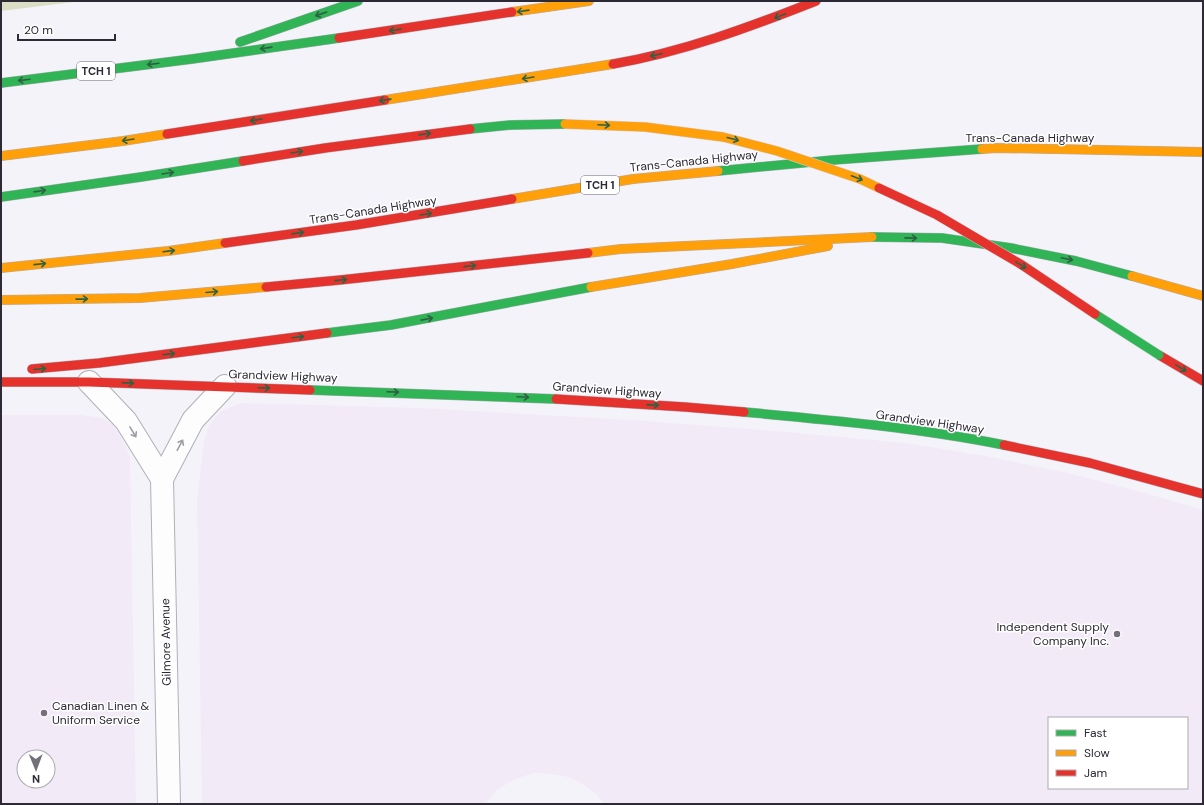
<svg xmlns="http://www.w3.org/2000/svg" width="1204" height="805" font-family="'DM Sans',sans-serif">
<rect width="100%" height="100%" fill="#f5f3fa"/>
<!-- industrial -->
<g fill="#f3eaf8" fill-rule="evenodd">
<path d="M242,403L421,408L632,420L776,431L906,443L986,456L1068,473L1149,494L1203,510V804H605L596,794L580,782L568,777L550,774L534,773L521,777L508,783L496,791L485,804H202L197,499L204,441L209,426L217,415L225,409ZM1049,718H1187V788H1049Z"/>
<path d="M1,415H81L102,418L113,425L120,435L130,456L136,804H1ZM24,757H48V781H24Z"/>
</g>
<!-- green -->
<path fill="#dadec4" d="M1,1H82L1,11Z"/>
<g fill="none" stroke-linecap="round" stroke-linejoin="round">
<defs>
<g id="street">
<path d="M89,382L126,421L162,479"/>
<path d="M169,804L162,479L193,420L225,386"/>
</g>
<g id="fast">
<path d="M240,42L358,1"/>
<path d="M1,83L192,59L339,38"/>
<path d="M470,129L511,125L565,124"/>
<path d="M718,171L833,160L982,149"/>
<path d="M1,197L141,177L243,161"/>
<path d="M872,237L942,238L1011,248L1076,261L1132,276"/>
<path d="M327,333L391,325L591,287"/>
<path d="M310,390L556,399"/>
<path d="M744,412C831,420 919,428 1004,445"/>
</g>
<g id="slow">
<path d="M512,12L589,1"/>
<path d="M385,100L613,64"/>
<path d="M982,149L997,148L1203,152"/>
<path d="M1,156L123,141L167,134"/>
<path d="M512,199L633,179L718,171"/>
<path d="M588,253L621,249L872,237"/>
<path d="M1,268L168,251L225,243"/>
<path d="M1132,276L1203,296"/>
<path d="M591,287L732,264L828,246"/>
<path d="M1,300L140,298L266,287"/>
</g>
<g id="jam">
<path d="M339,38L512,12"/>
<path d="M613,64C683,52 750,27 816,1"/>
<path d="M167,134L385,100"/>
<path d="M243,161L325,148L470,129"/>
<path d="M225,243L356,225L512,199"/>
<path d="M266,287L340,280L588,253"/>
<path d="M1159,355L1203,381"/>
<path d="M32,369L99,363L327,333"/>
<path d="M1,382H89L310,390"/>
<path d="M556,399L685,407L744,412"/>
<path d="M1004,445L1090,463L1203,494"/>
</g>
</defs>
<!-- street casing -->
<use href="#street" stroke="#b1afb7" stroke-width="24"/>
<!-- fast casing -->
<use href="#fast" stroke="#b1afb7" stroke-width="10"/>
<!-- slow casing -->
<use href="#slow" stroke="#b1afb7" stroke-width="10"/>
<!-- jam casing -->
<use href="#jam" stroke="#b1afb7" stroke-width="10"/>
<!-- street -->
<use href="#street" stroke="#fefdfe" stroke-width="22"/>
<!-- fast -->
<use href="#fast" stroke="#30b455" stroke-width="9"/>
<!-- slow -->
<use href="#slow" stroke="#ff9f0a" stroke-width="9"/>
<!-- jam -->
<use href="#jam" stroke="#e5322d" stroke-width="9"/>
<defs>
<path id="fast-bridge" d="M1095,314L1159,355"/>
<path id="slow-bridge" d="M565,124L645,127L723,137L777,151L860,179L879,188"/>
<path id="jam-bridge" d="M879,188L937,215L1022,265L1095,314"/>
</defs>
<!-- fast-bridge casing -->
<use href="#fast-bridge" stroke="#d1d0d5" stroke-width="10" stroke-linecap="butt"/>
<!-- slow-bridge casing -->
<use href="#slow-bridge" stroke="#d1d0d5" stroke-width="10" stroke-linecap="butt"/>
<!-- jam-bridge casing -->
<use href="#jam-bridge" stroke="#d1d0d5" stroke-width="10" stroke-linecap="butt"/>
<!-- fast-bridge -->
<use href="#fast-bridge" stroke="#30b455" stroke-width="9"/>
<!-- slow-bridge -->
<use href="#slow-bridge" stroke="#ff9f0a" stroke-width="9"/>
<!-- jam-bridge -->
<use href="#jam-bridge" stroke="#e5322d" stroke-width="9"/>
</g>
<!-- one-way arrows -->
<defs><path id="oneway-shaft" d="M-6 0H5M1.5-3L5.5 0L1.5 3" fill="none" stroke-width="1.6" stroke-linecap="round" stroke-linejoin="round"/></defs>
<g stroke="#2e6142">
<use href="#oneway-shaft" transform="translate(523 11) rotate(172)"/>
<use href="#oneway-shaft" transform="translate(321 14) rotate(161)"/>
<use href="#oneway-shaft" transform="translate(780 16) rotate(158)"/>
<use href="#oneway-shaft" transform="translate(395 30) rotate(172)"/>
<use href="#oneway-shaft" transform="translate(266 48) rotate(172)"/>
<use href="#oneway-shaft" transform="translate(656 55) rotate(166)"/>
<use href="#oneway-shaft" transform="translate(153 64) rotate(173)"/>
<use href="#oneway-shaft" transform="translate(528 78) rotate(171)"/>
<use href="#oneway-shaft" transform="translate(24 80) rotate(173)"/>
<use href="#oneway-shaft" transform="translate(385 100) rotate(172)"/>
<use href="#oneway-shaft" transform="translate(256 120) rotate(171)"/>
<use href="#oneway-shaft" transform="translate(604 125) rotate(3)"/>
<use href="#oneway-shaft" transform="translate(425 134) rotate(-8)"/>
<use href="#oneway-shaft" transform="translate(733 139) rotate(15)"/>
<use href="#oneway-shaft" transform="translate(128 140) rotate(171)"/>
<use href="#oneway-shaft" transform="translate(297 152) rotate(-9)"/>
<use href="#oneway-shaft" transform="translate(168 173) rotate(-9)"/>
<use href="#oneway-shaft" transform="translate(857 178) rotate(21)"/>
<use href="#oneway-shaft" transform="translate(40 191) rotate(-8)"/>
<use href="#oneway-shaft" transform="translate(426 214) rotate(-9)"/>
<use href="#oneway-shaft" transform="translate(298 233) rotate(-8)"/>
<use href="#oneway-shaft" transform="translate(911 238) rotate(1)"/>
<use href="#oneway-shaft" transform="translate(169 251) rotate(-7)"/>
<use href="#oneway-shaft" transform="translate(1067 259) rotate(12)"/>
<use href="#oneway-shaft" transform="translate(40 264) rotate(-6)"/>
<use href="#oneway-shaft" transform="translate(1021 265) rotate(32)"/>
<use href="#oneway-shaft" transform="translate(470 266) rotate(-6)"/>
<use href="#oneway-shaft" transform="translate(341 280) rotate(-6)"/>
<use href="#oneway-shaft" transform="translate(212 292) rotate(-5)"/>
<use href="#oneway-shaft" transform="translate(82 299) rotate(-1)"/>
<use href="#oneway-shaft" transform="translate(427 319) rotate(-11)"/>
<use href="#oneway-shaft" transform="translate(298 337) rotate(-7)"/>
<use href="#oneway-shaft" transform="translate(169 354) rotate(-7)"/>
<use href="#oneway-shaft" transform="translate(1181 368) rotate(31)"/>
<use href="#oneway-shaft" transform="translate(40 369) rotate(-5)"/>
<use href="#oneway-shaft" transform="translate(128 383) rotate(2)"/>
<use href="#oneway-shaft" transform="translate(264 388) rotate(2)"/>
<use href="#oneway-shaft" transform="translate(393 392) rotate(2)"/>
<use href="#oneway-shaft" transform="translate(523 397) rotate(3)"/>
<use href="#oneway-shaft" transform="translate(653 405) rotate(4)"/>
</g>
<g stroke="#a09ea4">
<use href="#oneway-shaft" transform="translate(133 432) rotate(59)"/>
<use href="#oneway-shaft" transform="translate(180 445) rotate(-62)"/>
</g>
<!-- markers -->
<g fill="#73707a" stroke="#fff" stroke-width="1.5">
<circle cx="1117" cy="634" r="4"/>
<circle cx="44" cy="713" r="4"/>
</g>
<g text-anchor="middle" stroke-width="3" stroke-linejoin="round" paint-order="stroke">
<!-- shield labels -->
<g fill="#fff" stroke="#6c6972" stroke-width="1">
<rect x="77" y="62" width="38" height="18" rx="3"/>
<rect x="581" y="176" width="38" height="18" rx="3"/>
</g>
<g font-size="11" font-weight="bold" fill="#2d2935">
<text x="96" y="75">TCH 1</text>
<text x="600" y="189">TCH 1</text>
</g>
<!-- street labels -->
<g font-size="12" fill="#2d2935" stroke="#fff">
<text x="1030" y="142">Trans-Canada Highway</text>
<text transform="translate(694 161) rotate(-6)" y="4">Trans-Canada Highway</text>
<text transform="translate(373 210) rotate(-9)" y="4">Trans-Canada Highway</text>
<text transform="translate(283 376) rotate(2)" y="4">Grandview Highway</text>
<text transform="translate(607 390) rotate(4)" y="4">Grandview Highway</text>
<text transform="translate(930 422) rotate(8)" y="4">Grandview Highway</text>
<text transform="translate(166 642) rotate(-91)" y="4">Gilmore Avenue</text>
</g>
<!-- poi labels -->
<g font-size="12" fill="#2d2935" stroke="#fff" text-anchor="end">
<text x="1109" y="631">Independent Supply<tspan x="1109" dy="14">Company Inc.</tspan></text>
<text x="52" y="710" text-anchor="start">Canadian Linen &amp;<tspan x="52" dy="14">Uniform Service</tspan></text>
</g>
</g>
<!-- border -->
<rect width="1204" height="805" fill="none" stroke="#2d2935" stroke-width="4"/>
<!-- legend -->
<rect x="1048" y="717" width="140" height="72" fill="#ffffff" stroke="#aba9ae"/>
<rect x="1056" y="730" width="20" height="6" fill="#30b455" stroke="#aba9ae"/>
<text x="1084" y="737" font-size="12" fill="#2d2935">Fast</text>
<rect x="1056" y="750" width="20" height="6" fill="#ff9f0a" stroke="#aba9ae"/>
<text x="1084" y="757" font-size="12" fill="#2d2935">Slow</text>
<rect x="1056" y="770" width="20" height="6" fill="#e5322d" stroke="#aba9ae"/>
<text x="1084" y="777" font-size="12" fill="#2d2935">Jam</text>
<!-- north arrow -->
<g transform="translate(36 769) rotate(179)"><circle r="19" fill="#ffffff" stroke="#aba9ae"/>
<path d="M0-3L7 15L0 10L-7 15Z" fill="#73707a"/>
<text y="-6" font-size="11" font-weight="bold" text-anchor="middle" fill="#2d2935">N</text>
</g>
<!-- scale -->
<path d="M18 34v6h97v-6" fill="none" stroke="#2d2935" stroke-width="2"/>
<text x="24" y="34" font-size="12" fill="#2d2935" stroke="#ffffff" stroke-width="3" paint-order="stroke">20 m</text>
</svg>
